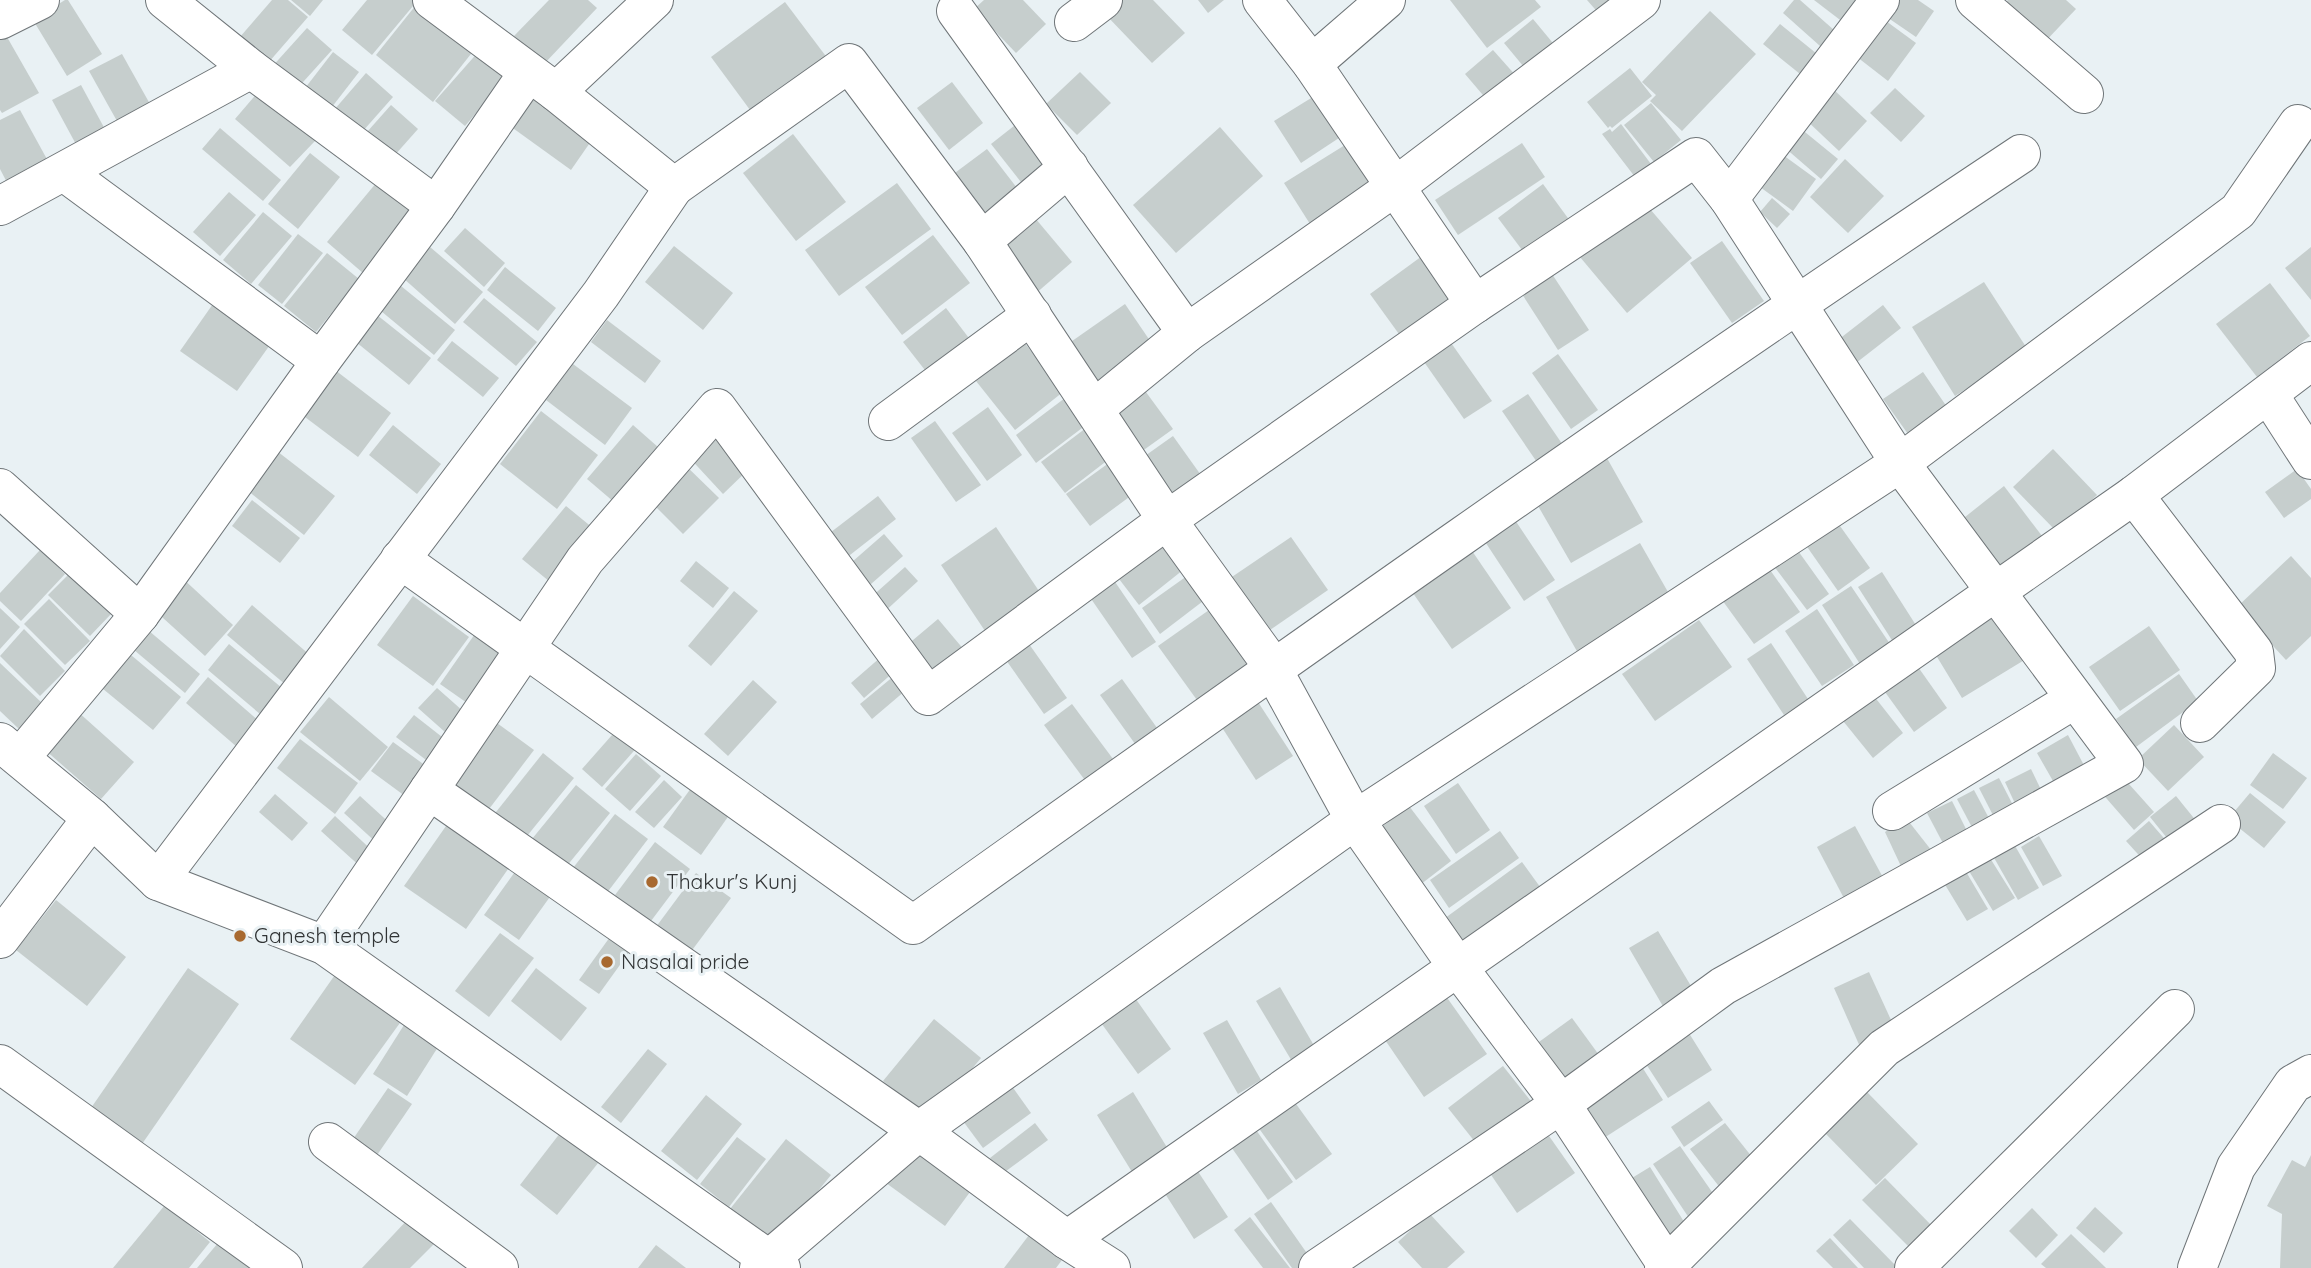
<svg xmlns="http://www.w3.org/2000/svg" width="2311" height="1268" font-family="Quicksand,sans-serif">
<rect width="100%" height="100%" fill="#e9f1f4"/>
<!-- building -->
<g fill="#c6cecd">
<path d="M65,0H68L102,54L67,76L33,20Z"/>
<path d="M272,0H288L308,17L262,70L233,45Z"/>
<path d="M291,0H323L310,16Z"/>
<path d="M367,0H418L372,55L342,30Z"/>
<path d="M420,0L478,45L433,102L376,55Z"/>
<path d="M549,0H588L597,8L544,64L514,36Z"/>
<path d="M984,0H1023L1046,24L1016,53L974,9Z"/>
<path d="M1121,0H1153L1185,33L1152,63L1106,15Z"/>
<path d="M1198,0H1224L1208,13Z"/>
<path d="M1450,0H1535L1541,7L1487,48Z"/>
<path d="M1587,0H1620L1601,16Z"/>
<path d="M1794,0H1800L1843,38L1829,54L1783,13Z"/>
<path d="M1814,0H1868L1848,26Z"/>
<path d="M1885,0H1918L1934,11L1916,37L1878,11Z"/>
<path d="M2008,0H2066L2076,9L2042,45L2001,7Z"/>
<path d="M785,2L828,59L753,114L711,57Z"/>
<path d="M1710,11L1756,54L1682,131L1650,101L1656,95L1642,82Z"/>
<path d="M1875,13L1916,43L1888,81L1848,50Z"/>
<path d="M1533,19L1557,48L1528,72L1504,43Z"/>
<path d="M1780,24L1827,62L1810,82L1763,44Z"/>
<path d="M307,28L332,50L294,92L270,69Z"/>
<path d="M3,30L39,93L2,113L0,110V31Z"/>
<path d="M480,50L509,74L465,126L435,101Z"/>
<path d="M1493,50L1517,77L1488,101L1465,74Z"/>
<path d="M333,52L359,72L325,116L299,96Z"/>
<path d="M122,54L155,113L122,130L89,71Z"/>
<path d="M1630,68L1652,96L1612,128L1610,126L1608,128L1587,102Z"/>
<path d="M1080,72L1111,103L1077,135L1046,104Z"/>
<path d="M366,73L393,97L355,140L328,117Z"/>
<path d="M952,82L983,123L949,150L917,108Z"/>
<path d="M81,85L107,133L78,148L52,100Z"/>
<path d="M1832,88L1867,121L1839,151L1804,118Z"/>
<path d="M1895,88L1925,116L1901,142L1870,113Z"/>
<path d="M259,91L315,141L290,167L235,119Z"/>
<path d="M536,91L596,134L571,170L510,126Z"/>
<path d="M1316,95L1342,136L1301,163L1274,121Z"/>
<path d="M1651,103L1681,140L1654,162L1624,125Z"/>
<path d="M391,105L418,129L386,165L359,141Z"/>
<path d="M20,110L54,172L13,194L0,169V120Z"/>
<path d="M1024,118L1057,160L1024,186L991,144Z"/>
<path d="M1621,124L1651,164L1635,177L1602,134L1610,129L1612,132Z"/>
<path d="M1220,127L1263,176L1176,253L1133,205Z"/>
<path d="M220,128L281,180L263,201L202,149Z"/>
<path d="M1800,128L1838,159L1821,179L1784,147Z"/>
<path d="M793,134L846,202L796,241L743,173Z"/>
<path d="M1522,143L1545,177L1458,235L1435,200Z"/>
<path d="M1345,145L1378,196L1317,235L1284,183Z"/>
<path d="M987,149L1017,188L975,221L944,181Z"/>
<path d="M310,153L340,177L298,229L268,204Z"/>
<path d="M1783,155L1816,179L1793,211L1760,187Z"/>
<path d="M1845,159L1884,196L1848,233L1810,197Z"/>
<path d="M382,176L418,206L363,273L327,242Z"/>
<path d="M897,183L931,229L839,296L805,250Z"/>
<path d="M1543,184L1573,225L1528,258L1498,218Z"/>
<path d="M229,192L256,215L220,256L193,232Z"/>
<path d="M1772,198L1790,214L1777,228L1760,212Z"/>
<path d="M1644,202L1692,258L1627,313L1580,257Z"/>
<path d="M263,212L292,236L251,284L223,260Z"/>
<path d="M1030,212L1072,262L1034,295L991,246Z"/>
<path d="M465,228L505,263L484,287L444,251Z"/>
<path d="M298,234L323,253L282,304L258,285Z"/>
<path d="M933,235L970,283L902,335L865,287Z"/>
<path d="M1722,241L1764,301L1732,323L1690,263Z"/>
<path d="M674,246L733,293L703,330L645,282Z"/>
<path d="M430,247L483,292L455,324L403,278Z"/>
<path d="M2311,247V300L2285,268Z"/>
<path d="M1429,251L1464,298L1404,341L1370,294Z"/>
<path d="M327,253L359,279L316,332L284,306Z"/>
<path d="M505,267L556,308L538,331L487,290Z"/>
<path d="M1550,271L1589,330L1558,350L1520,291Z"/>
<path d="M1984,282L2028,350L1955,396L1912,327Z"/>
<path d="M2270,283L2310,336L2257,377L2216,324Z"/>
<path d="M401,286L455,330L434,355L381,311Z"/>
<path d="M484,298L537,342L516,366L463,322Z"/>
<path d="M215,301L272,342L237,391L180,351Z"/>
<path d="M1125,304L1159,354L1100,395L1065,346Z"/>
<path d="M1883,305L1901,328L1856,363L1838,340Z"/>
<path d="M946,308L978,350L935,383L903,342Z"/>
<path d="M377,315L431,358L409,385L356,342Z"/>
<path d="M607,320L661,361L645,383L591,342Z"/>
<path d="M1449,340L1492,401L1464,419L1422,359Z"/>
<path d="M452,341L499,378L483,397L437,360Z"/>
<path d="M1024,342L1063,392L1015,430L976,381Z"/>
<path d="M1558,354L1598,410L1571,429L1532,373Z"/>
<path d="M573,364L632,408L605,445L546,400Z"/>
<path d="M335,370L391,413L358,457L301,414Z"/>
<path d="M1923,372L1947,407L1908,434L1883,399Z"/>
<path d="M1143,388L1173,429L1134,457L1105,416Z"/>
<path d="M1528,394L1567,451L1541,468L1502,411Z"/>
<path d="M1065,398L1086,425L1036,463L1016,435Z"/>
<path d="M988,407L1022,455L987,481L952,433Z"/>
<path d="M541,411L598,455L557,509L500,464Z"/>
<path d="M935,421L981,485L956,502L911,438Z"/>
<path d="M393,425L441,464L417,494L369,455Z"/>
<path d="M633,425L667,455L621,508L587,479Z"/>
<path d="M1090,425L1113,456L1065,493L1041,462Z"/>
<path d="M715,427L752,466L723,494L686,454Z"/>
<path d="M1173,436L1203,478L1166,505L1135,463Z"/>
<path d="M273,448L335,496L304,535L243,487Z"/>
<path d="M2053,449L2097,495L2058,533L2013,487Z"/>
<path d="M1603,451L1643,522L1571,563L1530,492Z"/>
<path d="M1113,460L1136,492L1090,526L1066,494Z"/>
<path d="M681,461L719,498L683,534L646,497Z"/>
<path d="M2297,469L2311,489V499L2284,518L2265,492Z"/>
<path d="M2004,486L2042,536L1998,570L1960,521Z"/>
<path d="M878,496L896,519L841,562L822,539Z"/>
<path d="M252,500L300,538L280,563L232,526Z"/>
<path d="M566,506L599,533L555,586L522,559Z"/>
<path d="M1509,511L1555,580L1524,601L1478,531Z"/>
<path d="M1835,519L1870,568L1838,591L1803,541Z"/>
<path d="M996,527L1045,600L989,637L941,565Z"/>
<path d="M884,534L903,556L863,591L844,569Z"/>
<path d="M1165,536L1188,566L1139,605L1116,575Z"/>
<path d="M1291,537L1328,590L1260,637L1223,583Z"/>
<path d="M1640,543L1672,599L1578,653L1546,597Z"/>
<path d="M1468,545L1511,608L1452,649L1408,586Z"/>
<path d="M1796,548L1829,594L1807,610L1773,565Z"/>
<path d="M40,550L65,574L21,621L0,601V593Z"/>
<path d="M2291,556L2311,578V636L2286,660L2237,607Z"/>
<path d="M1763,560L1800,612L1754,644L1717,593Z"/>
<path d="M696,561L729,588L713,608L680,581Z"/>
<path d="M905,567L918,581L882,614L869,599Z"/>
<path d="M1194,571L1211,595L1160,634L1142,608Z"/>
<path d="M1882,572L1919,630L1895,645L1858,587Z"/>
<path d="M70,573L112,613L90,636L48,595Z"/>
<path d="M180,576L233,625L205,656L152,608Z"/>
<path d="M1111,576L1156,642L1132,658L1087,593Z"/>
<path d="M1851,586L1890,644L1860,664L1822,605Z"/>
<path d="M734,591L758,611L711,666L688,646Z"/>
<path d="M413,596L469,637L433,686L377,645Z"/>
<path d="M49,599L90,641L65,665L24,624Z"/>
<path d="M1219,603L1262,663L1202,707L1158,646Z"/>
<path d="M252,605L311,656L286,685L227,635Z"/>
<path d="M0,608L20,627L0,649Z"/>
<path d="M1995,608L2026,659L1962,698L1931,647Z"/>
<path d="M1817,609L1854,665L1822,686L1785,631Z"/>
<path d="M938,619L965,651L927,683L900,651Z"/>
<path d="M1699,620L1732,667L1655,721L1622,674Z"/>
<path d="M142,625L200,674L185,693L127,644Z"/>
<path d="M2149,626L2180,670L2120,711L2089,667Z"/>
<path d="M24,629L65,671L40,696L0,656Z"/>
<path d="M477,631L507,652L470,705L440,684Z"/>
<path d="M1771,643L1808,699L1784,715L1747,659Z"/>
<path d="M229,644L282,688L260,714L208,670Z"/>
<path d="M1029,644L1067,698L1044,714L1006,660Z"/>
<path d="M125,650L181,697L153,730L97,684Z"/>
<path d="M889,650L902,665L864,698L851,683Z"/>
<path d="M1911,657L1947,708L1914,732L1877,681Z"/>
<path d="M0,663L43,704L19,729L0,711Z"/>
<path d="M900,671L912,685L872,719L860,704Z"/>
<path d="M2179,674L2198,701L2136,747L2116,719Z"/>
<path d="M208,677L260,722L237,747L186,703Z"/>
<path d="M1122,679L1165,739L1143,755L1100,695Z"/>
<path d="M753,680L777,702L728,756L704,734Z"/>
<path d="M1866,686L1903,733L1873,758L1835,711Z"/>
<path d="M437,688L472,719L454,740L418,708Z"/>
<path d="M329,697L388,747L360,781L300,732Z"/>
<path d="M1258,702L1293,756L1256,780L1221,726Z"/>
<path d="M1072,704L1116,763L1087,783L1044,725Z"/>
<path d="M77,711L134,762L101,799L44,749Z"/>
<path d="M414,715L451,744L434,766L396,737Z"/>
<path d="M490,718L534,750L486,813L443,781Z"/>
<path d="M2174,725L2204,757L2168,791L2138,759Z"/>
<path d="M620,726L640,744L602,787L582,769Z"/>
<path d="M2068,735L2087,771L2057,788L2037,753Z"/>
<path d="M300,739L358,783L335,814L277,768Z"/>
<path d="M393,742L426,766L405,796L371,771Z"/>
<path d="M543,753L574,778L523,841L492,817Z"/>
<path d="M2273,753L2307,778L2283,809L2250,785Z"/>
<path d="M636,754L661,776L630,811L605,789Z"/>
<path d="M2031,769L2044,796L2018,810L2005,782Z"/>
<path d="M2120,774L2154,812L2134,830L2100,791Z"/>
<path d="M699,777L737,804L701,855L663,827Z"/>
<path d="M1999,778L2017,813L1997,823L1979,788Z"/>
<path d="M664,780L682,797L654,828L635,812Z"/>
<path d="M1458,783L1490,830L1456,854L1424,806Z"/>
<path d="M576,785L610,813L566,867L532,839Z"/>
<path d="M1974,790L1992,824L1975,833L1957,799Z"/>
<path d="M2250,793L2286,822L2264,848L2228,819Z"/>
<path d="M275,794L308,823L292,841L259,812Z"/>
<path d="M360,796L395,828L379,845L344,813Z"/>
<path d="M2176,796L2197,822L2171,843L2150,817Z"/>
<path d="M1952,801L1969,835L1945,847L1927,813Z"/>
<path d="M1409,806L1451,861L1416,888L1374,833Z"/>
<path d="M615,814L648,839L606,894L573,868Z"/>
<path d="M335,816L377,855L363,869L321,831Z"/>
<path d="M453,816L515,859L466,929L404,886Z"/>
<path d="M1906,818L1939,860L1906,877L1885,832Z"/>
<path d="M2149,821L2169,844L2147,864L2126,841Z"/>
<path d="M1855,826L1886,883L1847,904L1817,847Z"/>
<path d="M1500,831L1519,858L1449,908L1430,880Z"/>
<path d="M2039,836L2062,876L2043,886L2021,847Z"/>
<path d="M655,842L690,869L651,921L615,895Z"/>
<path d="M2014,844L2039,888L2018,900L1993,856Z"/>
<path d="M1990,858L2015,898L1993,911L1969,871Z"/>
<path d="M522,862L557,887L519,940L484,915Z"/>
<path d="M1522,862L1543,891L1462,950L1441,921Z"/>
<path d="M1965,870L1988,909L1967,921L1944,883Z"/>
<path d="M696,873L731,898L687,957L653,931Z"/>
<path d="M56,900L126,957L87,1006L16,950Z"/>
<path d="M615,930L635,944L599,994L579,980Z"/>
<path d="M1658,931L1694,991L1664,1008L1629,948Z"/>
<path d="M500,933L534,958L489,1017L455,991Z"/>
<path d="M344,962L410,1009L355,1085L290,1039Z"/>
<path d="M188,968L239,1004L142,1144L91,1108Z"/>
<path d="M536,968L587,1008L561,1041L511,1001Z"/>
<path d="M1869,972L1897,1033L1861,1049L1834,988Z"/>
<path d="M1280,987L1316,1049L1293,1063L1256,1001Z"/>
<path d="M1443,992L1487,1054L1424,1097L1381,1034Z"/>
<path d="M1133,995L1171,1049L1138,1074L1099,1020Z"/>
<path d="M1572,1018L1599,1055L1558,1084L1532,1047Z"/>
<path d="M934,1019L981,1058L930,1119L883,1081Z"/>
<path d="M1227,1020L1261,1080L1238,1094L1203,1033Z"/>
<path d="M1682,1022L1712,1070L1668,1098L1637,1050Z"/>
<path d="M404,1025L438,1047L407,1096L373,1074Z"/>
<path d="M648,1049L667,1064L621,1123L601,1107Z"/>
<path d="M1637,1059L1663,1100L1593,1145L1566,1104Z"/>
<path d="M1503,1066L1534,1105L1479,1147L1448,1108Z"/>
<path d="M1006,1078L1031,1113L983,1148L957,1113Z"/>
<path d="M388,1088L412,1104L373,1161L349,1145Z"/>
<path d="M1286,1090L1332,1154L1296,1180L1250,1116Z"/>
<path d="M1866,1091L1918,1144L1876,1185L1824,1132Z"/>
<path d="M1133,1092L1168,1149L1132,1172L1097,1115Z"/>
<path d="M706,1095L742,1124L697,1180L661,1151Z"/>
<path d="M1709,1101L1723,1120L1684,1147L1671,1127Z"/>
<path d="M1249,1120L1293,1182L1268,1200L1225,1138Z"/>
<path d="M1035,1123L1048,1140L1002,1174L990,1158Z"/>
<path d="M1725,1123L1756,1162L1721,1189L1690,1149Z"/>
<path d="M1542,1126L1575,1173L1517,1213L1485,1166Z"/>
<path d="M564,1128L602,1158L557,1215L520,1185Z"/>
<path d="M737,1137L766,1159L729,1207L700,1184Z"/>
<path d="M786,1139L831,1175L775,1244L730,1209Z"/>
<path d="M1680,1146L1719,1202L1691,1221L1653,1164Z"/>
<path d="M911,1148L970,1192L945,1226L882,1180Z"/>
<path d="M2311,1155V1268H2280L2282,1214L2267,1206L2292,1160L2305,1167Z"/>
<path d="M1650,1167L1686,1225L1659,1243L1622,1184Z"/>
<path d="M1197,1170L1228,1217L1194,1239L1164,1192Z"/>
<path d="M1885,1178L1935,1229L1913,1251L1862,1200Z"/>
<path d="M1271,1202L1311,1259L1299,1268H1292L1254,1214Z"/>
<path d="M165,1205L210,1242L189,1268H113Z"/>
<path d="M2095,1207L2123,1233L2104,1253L2076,1228Z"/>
<path d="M2032,1208L2058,1235L2036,1258L2009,1231Z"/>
<path d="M1429,1213L1465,1252L1447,1268H1422L1398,1242Z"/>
<path d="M410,1217L436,1242L410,1268H362Z"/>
<path d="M1250,1217L1290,1268H1263L1234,1230Z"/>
<path d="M1850,1219L1897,1267L1895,1268H1864L1833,1235Z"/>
<path d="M1035,1227L1068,1252L1056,1268H1004Z"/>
<path d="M2071,1234L2106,1268H2046L2041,1264Z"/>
<path d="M223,1237L260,1268H197Z"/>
<path d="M1830,1238L1858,1268H1833L1816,1251Z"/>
<path d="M656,1245L686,1268H638Z"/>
</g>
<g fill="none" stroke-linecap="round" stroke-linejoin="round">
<defs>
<g id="minor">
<path d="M165,0L251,69L436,206"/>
<path d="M432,0L556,92L674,187L849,63L982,241L1167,520L1266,657L1355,820L1457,966L1561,1104L1667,1265"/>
<path d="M1262,0L1312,64L1475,304"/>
<path d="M1975,0L2084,94"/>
<path d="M956,11L1187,333"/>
<path d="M0,20L40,0"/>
<path d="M1074,22L1103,0"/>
<path d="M1312,64L1386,0"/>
<path d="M556,92L654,0"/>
<path d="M64,172L321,361"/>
<path d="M1729,199L1880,0"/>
<path d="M0,206L251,69"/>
<path d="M982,241L1069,167"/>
<path d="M2269,395L2311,460"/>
<path d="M1094,409L1187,333L1396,186L1641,0"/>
<path d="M888,421L1032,315"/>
<path d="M0,488L140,614"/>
<path d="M2134,495L2254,652L2256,668L2200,723"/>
<path d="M400,559L913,925C1279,664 1646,403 2021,154"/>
<path d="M0,742L92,818L158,881L324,945L781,1268"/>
<path d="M20,758L140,614L321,361L436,206L528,73"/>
<path d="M429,790L919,1131L1067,1240L1111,1268"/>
<path d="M1892,811L2075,699"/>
<path d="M158,881L601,294L674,187"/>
<path d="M0,939L92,818"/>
<path d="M324,945L585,560L717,408L928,696L1167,520L1475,304L1696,157L1729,199L1900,463L2124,764L1723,986L1561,1104L1318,1268"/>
<path d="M0,1064L283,1268"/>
<path d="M328,1142L499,1268"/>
<path d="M1067,1240L2134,495L2311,361"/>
<path d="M759,1268L919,1131L1355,820L1900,463L2238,211L2298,124"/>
<path d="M1664,1268L1884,1048L2221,824"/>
<path d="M1914,1268L2175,1009"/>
<path d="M2197,1268L2236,1167L2293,1084L2311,1074"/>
</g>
</defs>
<!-- minor casing -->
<use href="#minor" stroke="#6f7578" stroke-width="40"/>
<!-- minor -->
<use href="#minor" stroke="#fff" stroke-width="38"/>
</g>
<!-- markers -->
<g fill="#a86930" stroke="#e9f1f4" stroke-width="2.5">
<circle cx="652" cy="882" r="7"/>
<circle cx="240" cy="936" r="7"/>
<circle cx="607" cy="962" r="7"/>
</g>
<g text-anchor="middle" stroke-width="6" stroke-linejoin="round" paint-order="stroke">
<!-- poi labels -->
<g font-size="21" fill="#313435" stroke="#e9f1f4" text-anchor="start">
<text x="666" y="889">Thakur's Kunj</text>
<text x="254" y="943">Ganesh temple</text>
<text x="621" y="969">Nasalai pride</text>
</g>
</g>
</svg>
